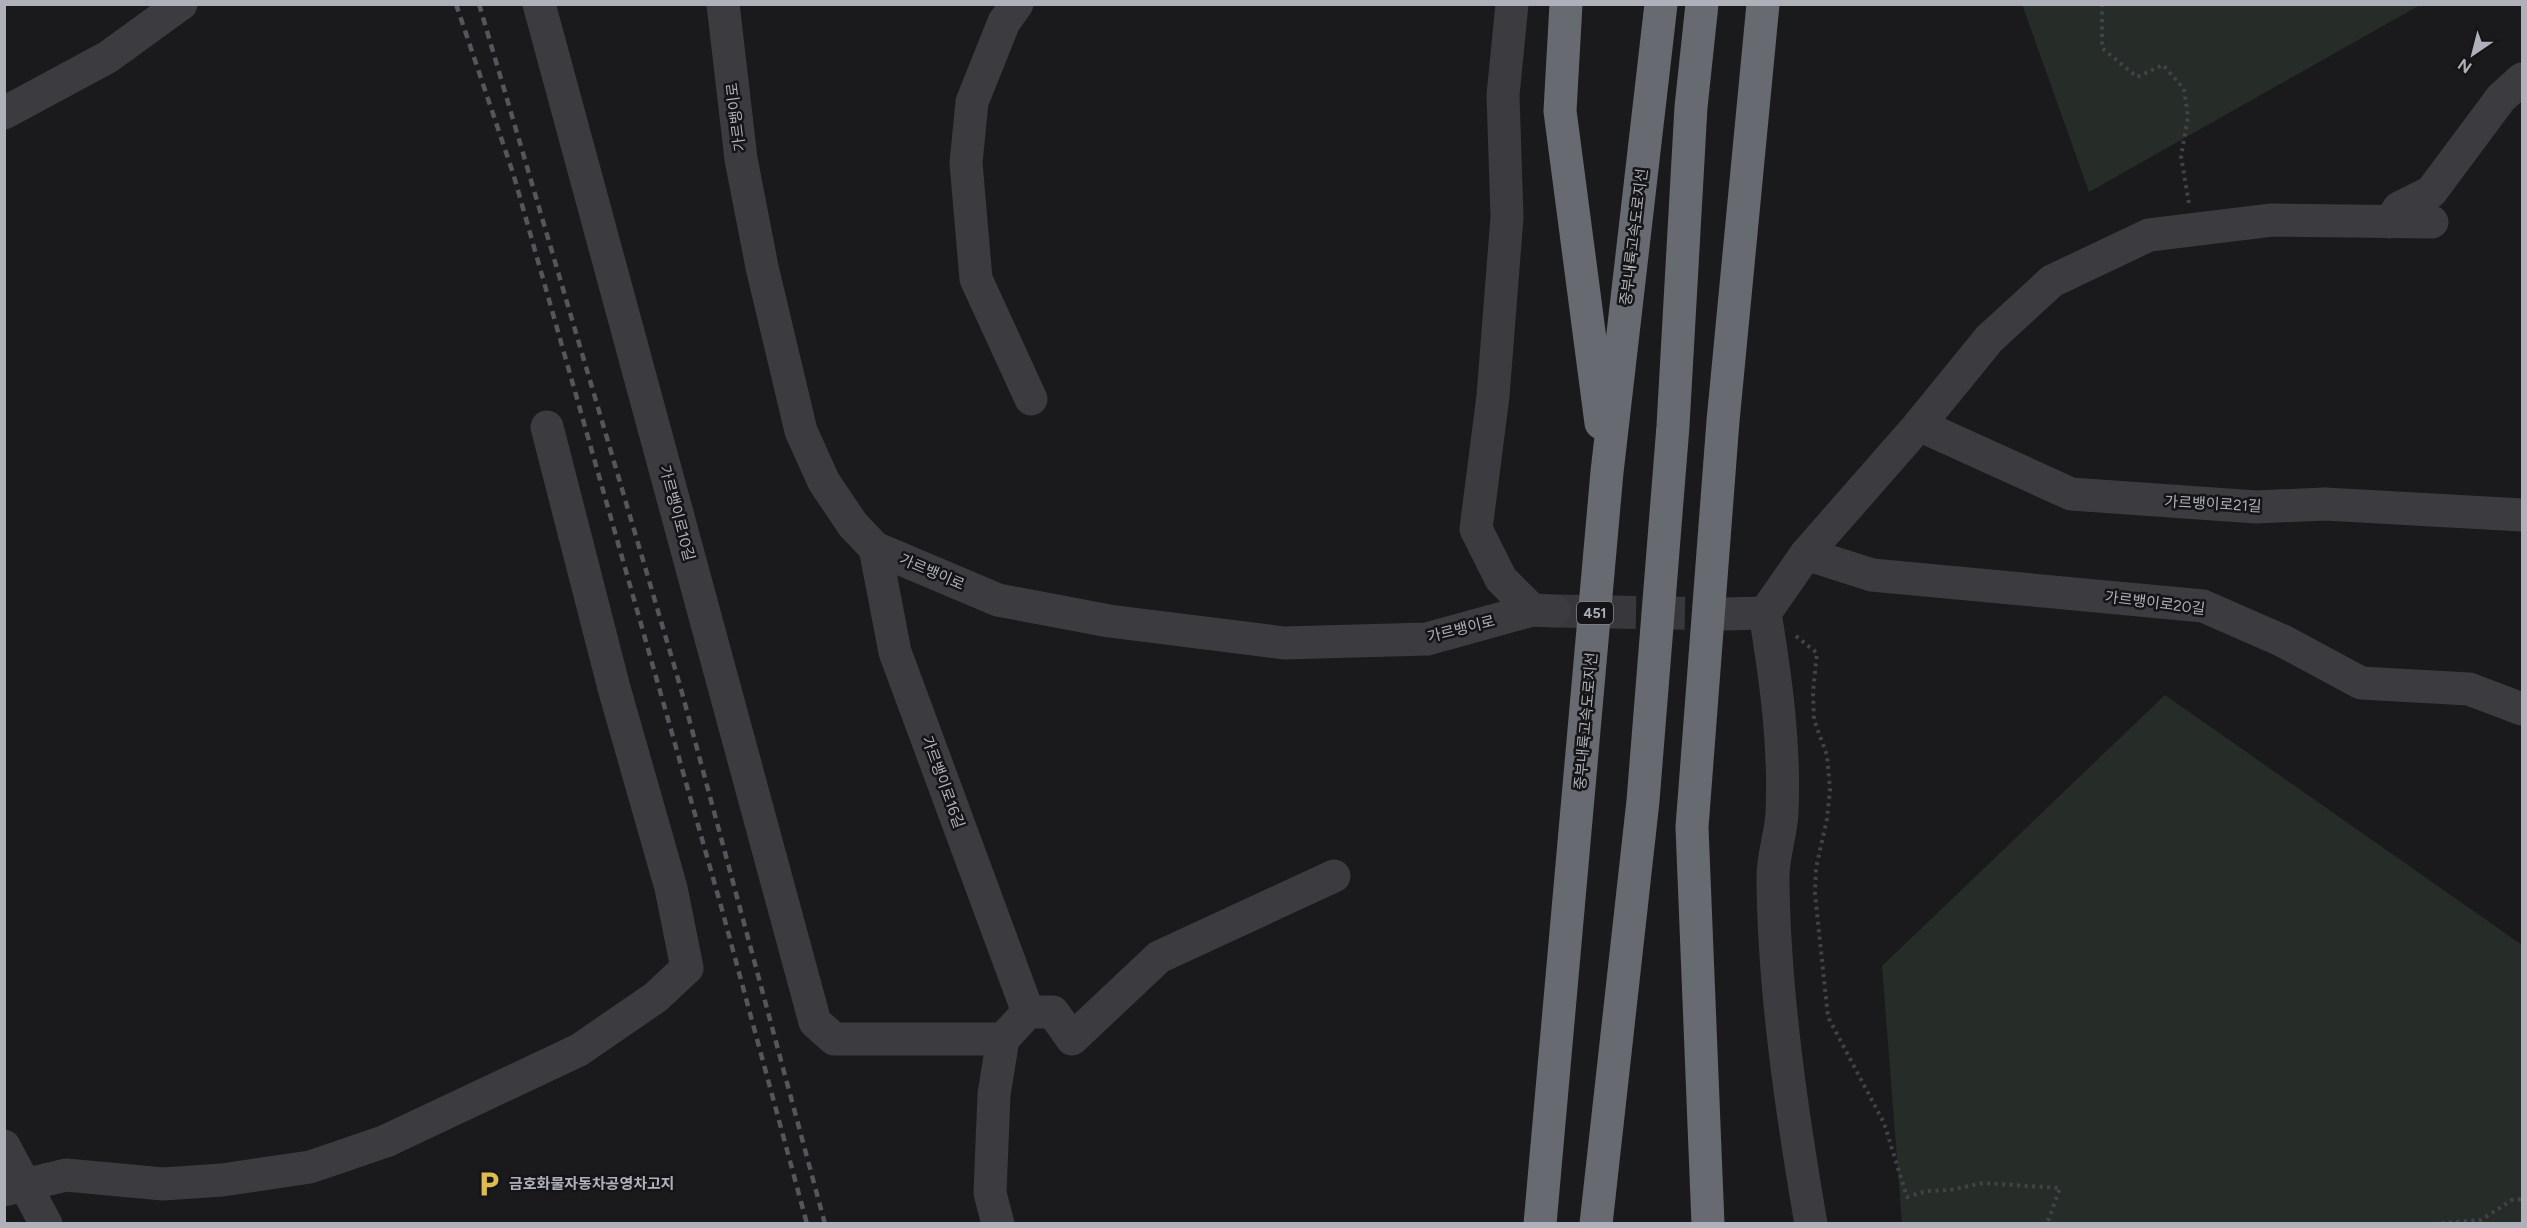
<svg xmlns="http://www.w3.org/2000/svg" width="2527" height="1228" font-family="Figtree,'Noto Sans KR',sans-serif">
<rect width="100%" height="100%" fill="#1a1a1c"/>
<!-- green -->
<g fill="#262d28">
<path d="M2022,4H2420V5L2089,192Z"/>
<path d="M2165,695L2522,945V1223H1902L1882,966Z"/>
</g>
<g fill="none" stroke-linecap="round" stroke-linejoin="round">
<!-- minor-tunnel -->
<path stroke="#38383c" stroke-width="33" stroke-dasharray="33 16" stroke-linecap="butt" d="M1554,611L1723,614"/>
<!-- path -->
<g stroke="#424347" stroke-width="4" stroke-dasharray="3 4.5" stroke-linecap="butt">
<path d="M2102,4V48L2137,77L2163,65L2184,89L2188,117L2181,156L2189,204"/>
<path d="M1796,636L1817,653L1813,692L1814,720L1827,755L1830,790L1827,819L1816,868L1815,894L1828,1017L1884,1123L1907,1197L1927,1191L1950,1190L1983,1183L2060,1188L2047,1224"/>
<path d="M2398,1224H2426"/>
<path d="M2434,1224L2481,1220L2512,1200L2522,1199"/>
</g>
<!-- minor -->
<g stroke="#3c3c40" stroke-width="33">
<path d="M539,4L815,1022L834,1039H1003L1028,1012L895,652L875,548"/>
<path d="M723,4L741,159L762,267L801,431L824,482L853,525L875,548L998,600L1109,621L1284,643L1427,639L1532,610L1554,611"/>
<path d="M1017,4L1004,22L972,102L966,163L976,279L1031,399"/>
<path d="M1512,4L1503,95L1507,217L1493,396L1476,529L1501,579L1532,610"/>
<path d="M4,113L108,57L181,4"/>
<path d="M2390,222L2399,208L2431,192L2501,98L2522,79"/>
<path d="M1919,425L2071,494L2256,507L2325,504L2522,515"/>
<path d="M1806,554L1872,575L2203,606L2283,641L2361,683L2469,689L2522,709"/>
<path d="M1723,614L1765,613"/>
<path d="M1028,1012H1053L1072,1039L1159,957L1334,876"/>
<path d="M4,1146L46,1224"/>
<path d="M4,1190L66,1175L163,1184L222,1180L310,1167L386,1141L579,1050L656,997L687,968L671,888L614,688L547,427"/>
<path d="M998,1224L990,1193L994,1094L1003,1039"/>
<path d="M1811,1224C1792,1114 1774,991 1773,880C1772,858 1781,835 1782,813C1785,745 1776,680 1765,613L1806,554L1919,425L1989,339L2052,281L2149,235L2272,220L2432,222"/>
</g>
<!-- highway -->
<g stroke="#686a71" stroke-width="33">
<path d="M1566,4L1560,111L1601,423"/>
<path d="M1540,1224L1607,472L1661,4"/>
<path d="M1596,1224L1643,801L1673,426L1691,107L1702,4"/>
<path d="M1708,1224L1692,827L1723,421L1763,4"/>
</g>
<!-- rail -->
<g stroke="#55565b" stroke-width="4.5" stroke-dasharray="8 6" stroke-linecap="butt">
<path d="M456,4L513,173L721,906L807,1224"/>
<path d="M479,4L681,689L825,1224"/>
</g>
</g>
<!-- icons -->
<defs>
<symbol id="parking-bare" viewBox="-9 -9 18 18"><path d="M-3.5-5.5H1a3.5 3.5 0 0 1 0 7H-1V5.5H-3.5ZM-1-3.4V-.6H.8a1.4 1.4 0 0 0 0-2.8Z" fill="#ddbb51" stroke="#151517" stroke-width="2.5" paint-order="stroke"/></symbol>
</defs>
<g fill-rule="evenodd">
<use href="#parking-bare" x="470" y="1165" width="38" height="38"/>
</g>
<g text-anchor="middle" stroke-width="5" stroke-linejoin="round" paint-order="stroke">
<!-- shield labels -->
<rect fill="#151517" stroke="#808289" stroke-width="1.5" x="1577" y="602" width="36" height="22" rx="4.5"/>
<g font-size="14" font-weight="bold" fill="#aeb1ba">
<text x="1595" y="618">451</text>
</g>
<!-- street labels -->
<g font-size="15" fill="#aeb1ba" stroke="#151517">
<text transform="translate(736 117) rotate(-97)" y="5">가르뱅이로</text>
<text transform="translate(1634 237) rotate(-83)" y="5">중부내륙고속도로지선</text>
<text transform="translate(2213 504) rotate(3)" y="5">가르뱅이로21길</text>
<text transform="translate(677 513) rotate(75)" y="5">가르뱅이로10길</text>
<text transform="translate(932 572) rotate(23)" y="5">가르뱅이로</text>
<text transform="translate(2155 603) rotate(7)" y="5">가르뱅이로20길</text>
<text transform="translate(1461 629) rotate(-14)" y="5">가르뱅이로</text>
<text transform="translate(1586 721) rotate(-85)" y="5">중부내륙고속도로지선</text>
<text transform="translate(943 782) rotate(70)" y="5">가르뱅이로16길</text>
</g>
<!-- poi labels -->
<g font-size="15" font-weight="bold" fill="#aeb1ba" stroke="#151517" text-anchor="start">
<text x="509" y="1189">금호화물자동차공영차고지</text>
</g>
</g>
<!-- border -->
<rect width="2527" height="1228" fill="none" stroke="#aeb1ba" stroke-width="12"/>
<!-- north arrow -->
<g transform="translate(2473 54) rotate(215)" stroke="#151517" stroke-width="4.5" paint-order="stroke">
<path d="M0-4.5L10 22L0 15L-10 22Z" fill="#aeb1ba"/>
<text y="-9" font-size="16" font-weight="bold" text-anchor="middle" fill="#aeb1ba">N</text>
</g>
</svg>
